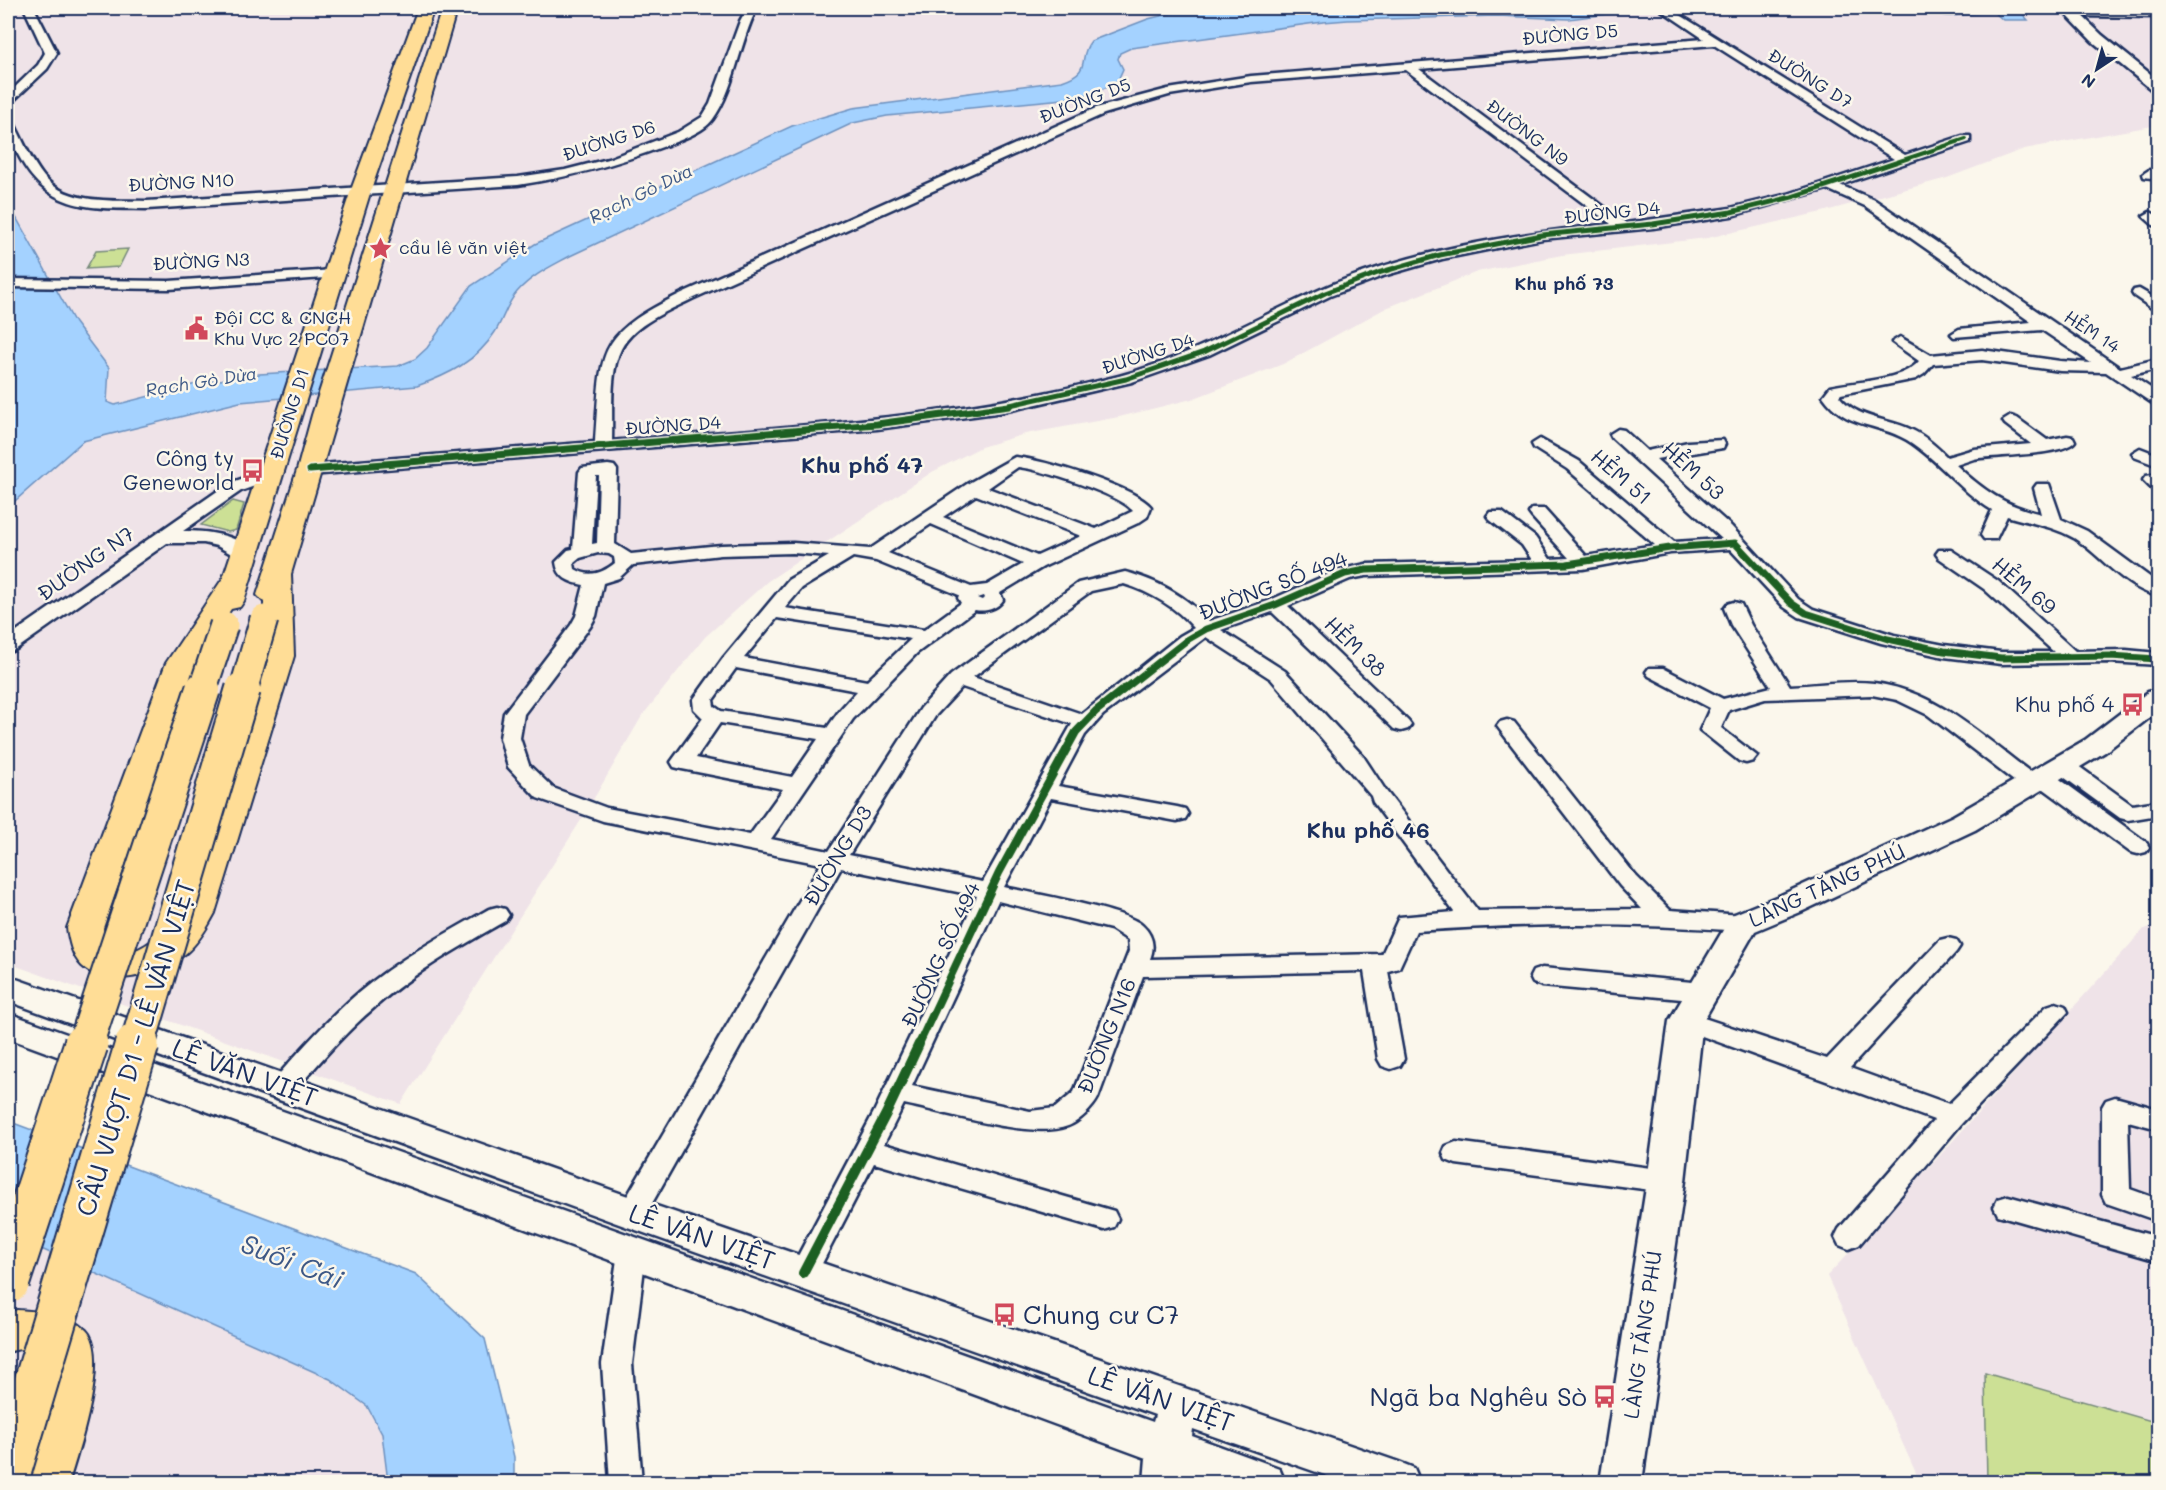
<svg xmlns="http://www.w3.org/2000/svg" width="2166" height="1490" font-family="Mali,sans-serif">
<rect width="100%" height="100%" fill="#fbf7ec"/>
<filter id="ink" filterUnits="userSpaceOnUse"><feTurbulence type="fractalNoise" baseFrequency=".0167" numOctaves="2"/><feDisplacementMap in="SourceGraphic" scale="12" xChannelSelector="R" yChannelSelector="G"/><feConvolveMatrix kernelMatrix="1 2 1 2 8 2 1 2 1" color-interpolation-filters="sRGB"/></filter>
<g filter="url(#ink)">
<!-- built -->
<g fill="#efe3e8">
<path d="M8,8H2158V125L2024,149L1947,178L1822,212L1707,238L1562,255L1477,272L1386,308L1283,364L1192,399L1119,417L1025,434L981,447L932,472L768,581L705,637L642,716L583,817L401,1104L8,963Z"/>
<path d="M2158,924V1482H1920L1827,1276L1933,1163L2144,929Z"/>
<path d="M8,1234L329,1379L366,1405L382,1434L388,1482H8Z"/>
</g>
<!-- green -->
<g fill="#cce095" stroke="#74887a" stroke-width="1.5">
<path d="M128,249L119,267L86,269L96,251Z"/>
<path d="M233,501L244,504L236,530L228,532L201,525Z"/>
<path d="M1985,1373L2155,1422L2158,1482H1987Z"/>
</g>
<!-- water -->
<g fill="#a4d2ff" stroke="#6d91bf" stroke-width="1.5">
<path d="M1193,8H1896L1937,12L1959,8H2017L2028,20H2003L1994,12L1950,16L1855,8L1699,13L1645,9L1569,19L1497,16L1348,20L1323,22L1131,48L1120,53L1118,59L1123,69L1118,80L1112,85L1091,94L1074,98L887,116L853,123L570,256C550,267 532,275 517,292C507,303 503,320 495,332C477,361 448,375 417,386L240,402L83,441L8,507V203L75,323L109,368L107,402L115,405L200,383L259,374L398,366L415,359L427,348L471,286L535,244L792,126L853,108L1062,81C1094,70 1076,60 1091,41L1148,19Z"/>
<path d="M8,1121L416,1274L485,1339L514,1457V1482H388L382,1434L367,1406L330,1379L8,1234Z"/>
</g>
<g fill="none" stroke-linecap="round" stroke-linejoin="round">
<!-- stream -->
<path stroke="#6d91bf" stroke-width="3" d="M1900,8L1937,12"/>
<defs>
<g id="street">
<path d="M24,8H34L57,53L47,69L12,102L8,104V94L38,65L45,53Z"/>
<path d="M747,8H757C740,41 734,91 713,119C703,133 680,140 665,146C615,165 571,177 518,185L147,209C92,208 49,212 20,158C13,145 6,134 8,119L14,123C23,141 31,161 44,177C68,205 114,200 147,201L518,177L565,170L608,159L678,132L702,117L710,104L740,21Z"/>
<path d="M1658,8H1669L1905,155L1962,136H1970V142L1840,185L1875,200L2120,368L2158,359V369L2131,375L2158,393V405L2152,403L2106,372L2060,371L1982,360L1933,364L1924,374L1916,379L1841,394L1839,396C1857,419 1886,418 1910,429C1924,435 1936,446 1947,457L1974,449L2031,444L2005,424L2003,421L2011,416L2017,418L2047,440L2067,436L2073,437L2075,441C2064,456 1994,455 1974,459C1968,461 1962,463 1956,465C1984,491 2004,505 2041,514L2034,488L2037,484H2049L2061,519L2087,531L2158,583V596C2125,589 2101,555 2074,538C2053,526 2030,523 2007,516L1996,539H1984L1981,535L1992,510C1960,491 1938,459 1907,440C1876,422 1846,429 1823,396L1830,387C1855,381 1904,381 1919,361L1892,342L1900,337L1931,355L1982,350L2060,361L2091,363L2042,330L1954,337L1951,334L1959,329L2031,322L1865,206L1827,189L1731,216L1653,228L1542,239L1442,259L1383,276L1330,296L1209,355L1132,382L1003,412L877,429L310,475L304,474L301,470L304,466L310,465L595,442C602,350 593,337 682,293L1096,108L1168,89L1251,76L1704,39ZM1714,45L1894,159L1788,194L1731,208L1626,223L1419,69ZM1406,70L1611,224C1512,234 1410,250 1319,290C1252,320 1190,357 1119,376C953,419 782,427 612,441C613,415 609,372 621,349C634,324 668,311 692,299L1104,114L1169,95L1251,82Z"/>
<path d="M2140,8H2151L2158,13V17L2073,16L2068,13L2073,10L2143,12Z"/>
<path d="M2149,170L2158,171V179L2144,177L2143,174Z"/>
<path d="M2150,212L2158,216V226L2153,225L2143,216Z"/>
<path d="M334,270L339,271L341,274L339,277L169,289L8,287V279L169,281Z"/>
<path d="M2139,289L2158,300V310L2153,309L2134,296L2132,293L2134,290Z"/>
<path d="M1618,429L1624,430L1647,451L1688,442L1723,440L1725,444L1723,448L1656,459L1731,526L1798,599L1813,609L1894,635L1944,645L2001,652H2054L1984,589L1939,558L1936,554L1939,550H1951L1998,581L2075,651L2126,650L2158,653V665L2110,662L2001,664L1944,657L1881,643L1799,617L1784,607L1730,549L1670,553L1583,569L1366,576L1350,579L1288,606L1408,721L1411,725L1408,729L1401,731L1394,729L1272,612L1221,630L1285,671L1363,756L1386,791L1478,911L1642,909L1620,886L1500,730L1497,726L1500,722L1507,720L1514,722L1636,876L1670,910L1743,915L1751,917L1755,923L1751,929L1743,931C1634,923 1525,923 1416,931L1399,968L1388,971L1404,1059L1400,1066L1391,1069L1382,1066L1378,1059L1364,971L1143,976L1098,1098C1093,1108 1079,1122 1068,1126C1032,1140 944,1112 904,1104L884,1144L1114,1211L1118,1219L1114,1227L1104,1230L874,1163L813,1281L803,1285L793,1281L789,1273L874,1112L977,896L841,868L642,1221L632,1224L622,1221L618,1213L622,1205L821,864L603,821L537,798L508,767L500,738L504,713L571,625L576,616L584,585C569,582 558,578 556,562L568,550L573,549L579,472L582,468L608,465L614,466L617,470L615,544L631,554L721,545L793,543L870,549L967,484L1015,457C1041,459 1136,487 1151,507L1147,517L1138,523L1043,567L1000,593L1003,600C997,609 985,612 975,610L917,653L853,719L771,839L829,851L921,708L951,675L1078,583L1125,572C1157,580 1187,597 1209,621L1268,601L1338,570L1366,564L1532,560L1522,545L1490,520L1487,516L1490,512H1502L1535,537L1550,559L1569,558L1532,517L1529,513L1532,509H1544L1586,556L1655,545L1567,469L1534,448L1532,444L1540,439L1579,461L1674,542L1722,539L1612,438L1610,434ZM1018,467C1040,469 1121,495 1133,511L1096,529L988,488ZM596,476H599L597,543L592,544ZM976,495L1081,536L1037,556L943,517ZM931,524L1023,564L987,585L971,587L888,553ZM598,553L609,554L614,557L615,563C603,573 589,578 575,569L574,563L580,558ZM793,553L829,556L788,580L724,657L693,700L694,709L703,718L671,762L674,767L682,769L783,789L750,835L607,808L553,788L529,765L520,738L524,714L590,627L596,616L603,583L619,578L633,565L721,555ZM853,557L876,561L959,595L958,598L961,603L924,630L785,608L802,588ZM1124,584C1150,592 1176,607 1194,628L1180,636L1082,714L973,677L1091,591ZM983,596L984,598L982,600L977,598ZM777,618L911,639L867,681L744,658ZM1206,637L1271,679L1371,796L1373,802L1454,912L1399,917L1382,954L1150,959C1155,947 1153,935 1142,925C1126,910 1031,893 1004,887L1051,798L1177,821L1185,819L1188,814L1185,809L1177,807L1058,786L1085,735L1103,715ZM736,668L857,691L839,711L827,728L721,711L714,706L713,700ZM962,687L1072,724L983,882L849,855L936,715ZM720,723L818,739L792,777L696,758ZM998,901L1111,929L1128,940L1129,951L1074,1092L1055,1108L1030,1111L912,1086Z"/>
<path d="M2140,448L2158,455V466L2134,457L2132,453Z"/>
<path d="M271,469L277,470L280,474L277,478L241,491L183,531C205,531 240,534 254,554L251,558H239L217,546L204,543H167L15,650L8,652V637L229,483Z"/>
<path d="M2152,475L2158,477V490L2152,489L2143,480L2146,476Z"/>
<path d="M1734,602L1741,604L1751,625L1790,686C1817,685 1847,680 1874,683C1937,691 1984,738 2033,774L2042,770L2050,772L2146,842L2149,847L2146,852L2138,854L2130,852L2040,786L2031,790L2023,788L1928,715L1897,700L1872,695L1765,699L1729,710L1721,728L1757,756L1753,761L1746,763L1739,761L1700,730L1710,708L1649,676L1646,672L1649,668H1663L1723,699L1771,687L1731,625L1724,608L1727,604Z"/>
<path d="M2062,758L2070,760L2132,805L2158,801V815L2128,820L2120,818L2054,770L2051,765L2054,760Z"/>
<path d="M497,907L505,909L509,915L505,921C460,947 414,972 375,1007C344,1033 318,1064 292,1094L283,1097L274,1094L270,1087L274,1080C300,1050 327,1020 357,994C397,960 443,935 489,909Z"/>
<path d="M1948,938L1956,940L1960,946L1956,952L1850,1068L1949,1104L2047,1006L2056,1003L2065,1006L2068,1012L1962,1123L1859,1245L1849,1249L1839,1245L1835,1237L1839,1229L1934,1120L1677,1027L1674,1021L1677,1015L1686,1012L1827,1059L1940,940Z"/>
<path d="M1542,968L1703,983L1712,986L1715,992L1712,998L1703,1001L1542,986L1533,983L1530,977L1533,971Z"/>
<path d="M2115,1097L2158,1109V1129L2128,1121L2130,1189L2158,1199V1221L2106,1203L2102,1195V1107L2106,1100Z"/>
<path d="M1456,1142L1666,1170L1676,1173L1680,1181L1676,1189L1666,1192L1456,1164L1446,1160L1443,1153L1446,1146Z"/>
<path d="M2008,1196L2158,1237V1261L1998,1215L1994,1207L1998,1199Z"/>
<path d="M632,1240L642,1244L646,1252L632,1364L642,1482H610L602,1364L618,1252L622,1244Z"/>
</g>
<g id="secondary">
<path d="M2060,8H2074L2102,35L2158,80V92L2152,90L2092,41Z"/>
<path d="M2158,690V711L2105,752L1975,830L1803,911L1755,931L1703,1021L1685,1181L1642,1482H1600L1647,1181L1669,1021L1732,915L1781,895L1953,816L2085,740L2148,692Z"/>
<path d="M8,976L645,1202L1399,1462L1414,1468L1420,1482H1345L1193,1429L1192,1436L1279,1468L1285,1482H1211L1187,1474L1186,1482H1144L1146,1458L8,1038V1013L1153,1422L1155,1415L619,1224L8,1001Z"/>
</g>
<g id="primary">
<path d="M418,8H434L371,190L244,601L240,607L231,609L196,663L103,928L105,945C126,969 167,932 179,913L264,656V602L257,595L297,470L312,415L442,8H457L291,574L294,656L215,913C207,928 198,943 185,954C161,974 108,990 82,966C72,956 69,941 67,928L166,663L223,578L351,190Z"/>
<path d="M17,1310C42,1312 67,1312 86,1330C111,1355 78,1452 69,1482H22C34,1441 52,1398 50,1354C39,1346 20,1348 8,1352V1313Z"/>
</g>
</defs>
<!-- street casing -->
<use href="#street" stroke="#1b2f5e" stroke-width="5"/>
<!-- secondary casing -->
<use href="#secondary" stroke="#1b2f5e" stroke-width="5"/>
<!-- primary casing -->
<use href="#primary" stroke="#1b2f5e" stroke-width="4"/>
<!-- street -->
<use href="#street" fill="#fbf7ec" fill-rule="evenodd"/>
<!-- secondary -->
<use href="#secondary" fill="#fbf7ec" fill-rule="evenodd"/>
<!-- primary -->
<use href="#primary" fill="#ffdd96" fill-rule="evenodd"/>
<defs>
<g id="primary-bridge-far2">
<path d="M202,691L224,625"/>
<path d="M243,691L264,619"/>
</g>
<g id="primary-bridge-far1">
<path d="M85,1046L203,689"/>
<path d="M137,1046L243,689"/>
</g>
<g id="primary-bridge">
<path d="M8,1281L86,1044"/>
<path d="M8,1476L137,1044"/>
</g>
</defs>
<!-- primary-bridge-far2 casing -->
<use href="#primary-bridge-far2" stroke="#1b2f5e" stroke-width="31" stroke-linecap="butt"/>
<!-- primary-bridge-far1 casing -->
<use href="#primary-bridge-far1" stroke="#1b2f5e" stroke-width="38" stroke-linecap="butt"/>
<!-- primary-bridge casing -->
<use href="#primary-bridge" stroke="#1b2f5e" stroke-width="47" stroke-linecap="butt"/>
<!-- primary-bridge-far2 -->
<use href="#primary-bridge-far2" stroke="#ffdd96" stroke-width="27"/>
<!-- primary-bridge-far1 -->
<use href="#primary-bridge-far1" stroke="#ffdd96" stroke-width="34"/>
<!-- primary-bridge -->
<use href="#primary-bridge" stroke="#ffdd96" stroke-width="43"/>
<defs>
<path id="cycleway-far4" d="M1840,181L1966,139"/>
<path id="cycleway-far3" d="M1001,407L1126,379L1204,352L1325,293L1378,273L1440,255L1542,235L1653,224L1731,212L1792,197L1844,180"/>
<g id="cycleway-far2">
<path d="M310,470L877,424L1009,406"/>
<path d="M1122,691L1187,640L1206,629L1275,605L1345,574L1366,570L1567,564L1670,548L1735,543L1791,603L1806,613L1888,639L1944,651L2001,658L2110,656L2158,659"/>
</g>
<path id="cycleway-far1" d="M918,1046L999,873L1076,732L1096,711L1124,689"/>
<path id="cycleway" d="M803,1273L887,1112L919,1044"/>
</defs>
<!-- cycleway-far4 casing -->
<use href="#cycleway-far4" stroke="#fbf7ec" stroke-width="6"/>
<!-- cycleway-far3 casing -->
<use href="#cycleway-far3" stroke="#fbf7ec" stroke-width="8"/>
<!-- cycleway-far2 casing -->
<use href="#cycleway-far2" stroke="#fbf7ec" stroke-width="10"/>
<!-- cycleway-far1 casing -->
<use href="#cycleway-far1" stroke="#fbf7ec" stroke-width="12"/>
<!-- cycleway casing -->
<use href="#cycleway" stroke="#fbf7ec" stroke-width="14"/>
<!-- cycleway-far4 -->
<use href="#cycleway-far4" stroke="#1b5e20" stroke-width="4"/>
<!-- cycleway-far3 -->
<use href="#cycleway-far3" stroke="#1b5e20" stroke-width="5"/>
<!-- cycleway-far2 -->
<use href="#cycleway-far2" stroke="#1b5e20" stroke-width="7"/>
<!-- cycleway-far1 -->
<use href="#cycleway-far1" stroke="#1b5e20" stroke-width="8"/>
<!-- cycleway -->
<use href="#cycleway" stroke="#1b5e20" stroke-width="10"/>
</g>
</g>
<!-- icons -->
<defs>
<symbol id="sight-bare" viewBox="-9 -9 18 18"><path d="M0-6L1.8-2.2L6-1.7L2.9 1.2L3.7 5.4L0 3.3L-3.7 5.4L-2.9 1.2L-6-1.7L-1.8-2.2Z" fill="#d1495b" stroke="#fbf7ec" stroke-width="2.5" paint-order="stroke"/></symbol>
<symbol id="civic-bare" viewBox="-9 -9 18 18"><path d="M-.6-6.5H3V-4.5H.6V-3L4-1V1h2V6H-6V1h2V-1L-.6-3ZM-1.2 2.5V6h2.4V2.5Z" fill="#d1495b" stroke="#fbf7ec" stroke-width="2.5" paint-order="stroke"/></symbol>
<symbol id="bus-bare" viewBox="-9 -9 18 18"><path d="M-5-6H5V4H4V6H2V4H-2V6H-4V4H-5ZM-3.5-4V0h7V-4ZM-3.5 1.2v1.5H-2V1.2ZM2 1.2v1.5H3.5V1.2Z" fill="#d1495b" stroke="#fbf7ec" stroke-width="2.5" paint-order="stroke"/></symbol>
</defs>
<g fill-rule="evenodd">
<use href="#sight-bare" x="364" y="232" width="33" height="33"/>
<use href="#civic-bare" x="180" y="312" width="33" height="33"/>
<use href="#bus-bare" x="236" y="454" width="33" height="33"/>
<use href="#bus-bare" x="2116" y="688" width="33" height="33"/>
<use href="#bus-bare" x="988" y="1298" width="33" height="33"/>
<use href="#bus-bare" x="1588" y="1380" width="33" height="33"/>
</g>
<g text-anchor="middle" stroke-width="5" stroke-linejoin="round" paint-order="stroke">
<!-- far-street labels -->
<g font-size="18" fill="#1b2f5e" stroke="#fbf7ec">
<text transform="translate(1570 35) rotate(-5)" y="6">ĐƯỜNG D5</text>
<text transform="translate(1810 79) rotate(32)" y="6">ĐƯỜNG D7</text>
<text transform="translate(1085 101) rotate(-21)" y="6">ĐƯỜNG D5</text>
<text transform="translate(1527 133) rotate(37)" y="6">ĐƯỜNG N9</text>
<text transform="translate(609 141) rotate(-18)" y="6">ĐƯỜNG D6</text>
<text transform="translate(181 183) rotate(-3)" y="6">ĐƯỜNG N10</text>
<text transform="translate(1612 213) rotate(-6)" y="6">ĐƯỜNG D4</text>
<text transform="translate(201 262) rotate(-3)" y="6">ĐƯỜNG N3</text>
<text transform="translate(2092 332) rotate(33)" y="6">HẺM 14</text>
<text transform="translate(1148 354) rotate(-18)" y="6">ĐƯỜNG D4</text>
<text transform="translate(290 414) rotate(-73)" y="6">ĐƯỜNG D1</text>
<text transform="translate(673 426) rotate(-4)" y="6">ĐƯỜNG D4</text>
</g>
<!-- far-water labels -->
<g font-size="18" font-style="italic" fill="#3d5886" stroke="#fbf7ec">
<text transform="translate(641 194) rotate(-26)" y="6">Rạch Gò Dừa</text>
<text transform="translate(201 382) rotate(-9)" y="6">Rạch Gò Dừa</text>
</g>
<!-- far-poi labels -->
<g font-size="18" fill="#1b2f5e" stroke="#fbf7ec" text-anchor="start">
<text x="399" y="254">cầu lê văn việt</text>
<text x="214" y="324">Đội CC &amp; CNCH<tspan x="214" dy="21">Khu Vực 2 PC07</tspan></text>
</g>
<!-- far-neighbourhood labels -->
<g font-size="18" font-weight="bold" fill="#1b2f5e" stroke="#fbf7ec">
<text x="1564" y="290">Khu phố 73</text>
</g>
<!-- poi labels -->
<g font-size="21" fill="#1b2f5e" stroke="#fbf7ec" text-anchor="end">
<text x="234" y="466">Công ty<tspan x="234" dy="24">Geneworld</tspan></text>
<text x="2114" y="712">Khu phố 4</text>
</g>
<!-- street labels -->
<g font-size="21" fill="#1b2f5e" stroke="#fbf7ec">
<text transform="translate(1693 471) rotate(42)" y="7">HẺM 53</text>
<text transform="translate(1621 477) rotate(41)" y="7">HẺM 51</text>
<text transform="translate(86 564) rotate(-35)" y="7">ĐƯỜNG N7</text>
<text transform="translate(1273 586) rotate(-21)" y="7">ĐƯỜNG SỐ 494</text>
<text transform="translate(2024 586) rotate(40)" y="7">HẺM 69</text>
<text transform="translate(1355 647) rotate(44)" y="7">HẺM 38</text>
<text transform="translate(838 856) rotate(-59)" y="7">ĐƯỜNG D3</text>
<text transform="translate(1827 886) rotate(-25)" y="7">LÀNG TĂNG PHÚ</text>
<text transform="translate(941 955) rotate(-65)" y="7">ĐƯỜNG SỐ 494</text>
<text transform="translate(1107 1036) rotate(-68)" y="7">ĐƯỜNG N16</text>
<text transform="translate(1643 1335) rotate(-82)" y="7">LÀNG TĂNG PHÚ</text>
</g>
<!-- neighbourhood labels -->
<g font-size="22" font-weight="bold" fill="#1b2f5e" stroke="#fbf7ec">
<text x="862" y="473">Khu phố 47</text>
<text x="1368" y="838">Khu phố 46</text>
</g>
<!-- near-street labels -->
<g font-size="26" fill="#1b2f5e" stroke="#fbf7ec">
<text transform="translate(136 1048) rotate(-73)" y="9">CẦU VƯỢT D1 - LÊ VĂN VIỆT</text>
<text transform="translate(245 1073) rotate(20)" y="9">LÊ VĂN VIỆT</text>
<text transform="translate(702 1237) rotate(19)" y="9">LÊ VĂN VIỆT</text>
<text transform="translate(1161 1399) rotate(19)" y="9">LÊ VĂN VIỆT</text>
</g>
<!-- near-poi labels -->
<g font-size="26" fill="#1b2f5e" stroke="#fbf7ec" text-anchor="start">
<text x="1023" y="1324">Chung cư C7</text>
<text x="1587" y="1406" text-anchor="end">Ngã ba Nghêu Sò</text>
</g>
<!-- near-water labels -->
<g font-size="27" font-style="italic" fill="#3d5886" stroke="#fbf7ec">
<text transform="translate(292 1262) rotate(21)" y="9">Suối Cái</text>
</g>
</g>
<!-- margin -->
<rect width="2166" height="1490" fill="none" stroke="#fbf7ec" stroke-width="30"/>
<rect x="15" y="15" width="2136" height="1460" fill="none" stroke="#1b2f5e" stroke-width="2" filter="url(#ink)"/>
<!-- north arrow -->
<g transform="translate(2097 69) rotate(216)" stroke="#fbf7ec" stroke-width="4.5" paint-order="stroke">
<path d="M0-4.5L10 22L0 15L-10 22Z" fill="#1b2f5e"/>
<text y="-9" font-size="16" font-weight="bold" text-anchor="middle" fill="#1b2f5e">N</text>
</g>
</svg>
